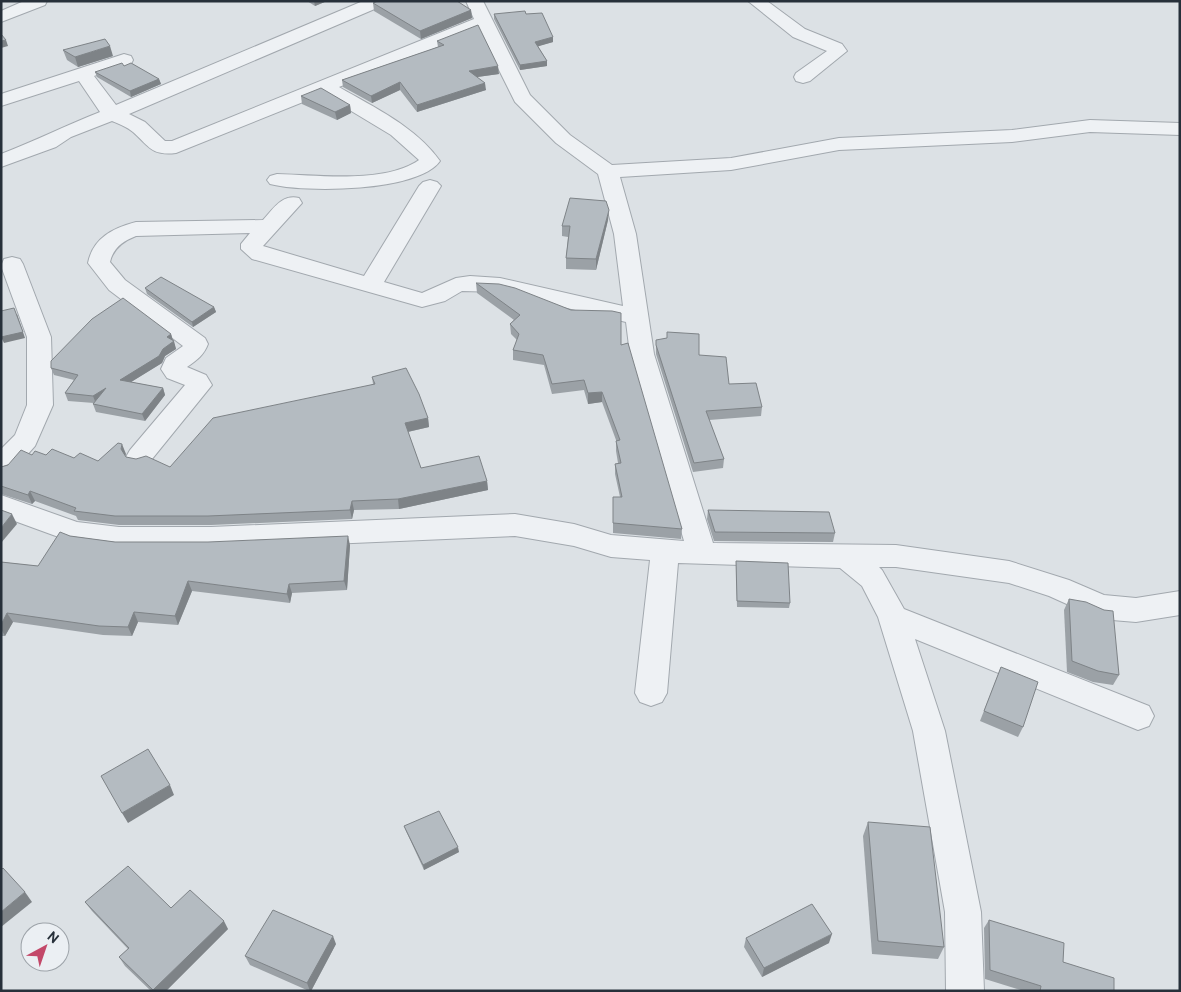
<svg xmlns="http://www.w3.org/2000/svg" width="1181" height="992" font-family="Overpass,sans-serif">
<rect width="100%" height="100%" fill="#dce1e5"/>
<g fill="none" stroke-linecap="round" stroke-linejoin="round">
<defs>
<g id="minor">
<path d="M24,1H47L45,5L1,22V11Z"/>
<path d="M363,1H386L384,5L129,114L145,122L165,141H172L474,19L466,1H483L530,95L570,135L612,165L731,158L839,138L1012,130L1090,120L1180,123V135L1090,132L1012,142L839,150L731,170L620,177L636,234L654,354L713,543L896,545L1009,561L1069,580L1104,595L1136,598L1180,591V615L1136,622L1100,619L1049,596L1009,583L896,567H879L882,570L904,609L1149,706L1154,716L1149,726L1138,730L915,639L945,731L981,912L984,991H946L945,912L913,731L878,617L862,586L840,568L678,563L667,693L662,702L651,706L640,702L635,693L650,560L611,557L574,546L515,536L211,549H119L75,543L1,516V495L77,522L119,527H211L515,514L574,524L611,535L684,541L630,354L626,322L500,292L462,291L445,301L422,307L252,259L241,249V244L250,233L136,236C123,241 113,248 110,262L125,280L205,338L208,344C204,355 197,360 187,367L206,375L212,385L148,464L139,466L130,464L126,457L130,450L185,385L167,378L161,369L166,358L183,346L109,290L88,263C93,238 113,228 136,222L263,220C274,208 282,194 299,198L302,203L263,246L364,276L419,186L423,182L430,180L437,182L441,186L384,282L422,293L456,278L470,276L500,278L623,306L614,234L598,174L556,143L515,102L479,30L339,87C375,108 416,127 440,161C419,192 304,193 270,184L267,180L270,176L277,174C318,175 384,184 419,160L391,135L323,94L176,153C151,156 149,146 133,132C127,127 119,124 112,121L71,137L56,147L1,167V154C35,141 67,125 100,112L79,81L1,106V94L124,54L131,56L133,60L131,64L94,76L116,105Z"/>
<path d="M748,1H767L805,29L842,44L847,51L810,81L803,83L796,81L794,77L796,73L827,51L793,37Z"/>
<path d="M12,257L20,259L23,264L51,337L53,405L35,446L11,473L1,476V449L15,435L27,405V337L1,266L4,259Z"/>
</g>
</defs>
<!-- minor casing -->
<use href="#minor" stroke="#a2a8ae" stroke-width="2"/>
<!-- minor -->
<use href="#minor" fill="#eef1f4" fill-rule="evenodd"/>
</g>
<!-- wall -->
<g fill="#9ba1a6">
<path d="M307,1H327L315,6Z"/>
<path d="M373,3L471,10L472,18L421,39L374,11Z"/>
<path d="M494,14H526L553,37V42L538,46L547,61V66L520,70L494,19Z"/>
<path d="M437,41L499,74L477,77L486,90L417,112L400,90L372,103L343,87L342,80L438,47Z"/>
<path d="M63,50L113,56L78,67L67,60Z"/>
<path d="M124,66L159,79L161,84L131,97L97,77L95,72Z"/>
<path d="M301,96L350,105L351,113L337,120L302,104Z"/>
<path d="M608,220L596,270L566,269V258L568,237L562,236V226Z"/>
<path d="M476,283L621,345L682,529L681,539L613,533V497H620L615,474V464L618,463L616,451V440L602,402L588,404L584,390L552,394L544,365L513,360V350L517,340L511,334L510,324L514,320L477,293Z"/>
<path d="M145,288L214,307L216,312L193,327L147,294Z"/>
<path d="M171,334L176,349L165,356L162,363L131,382L163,388L165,395L145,421L96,412L93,404L94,403L68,401L65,393L74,380L54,375L51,368Z"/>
<path d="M656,340L699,355L729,384L762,407L761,416L709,420L724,459L723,468L693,472L656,354Z"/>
<path d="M372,377L428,418L429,427L408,432L421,468L487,481L488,490L399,509L354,510L352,519L211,525H119L78,520L76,516L35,501L32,504L1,494V467L32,455L98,461L126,454L125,455L126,457L170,467L373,384Z"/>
<path d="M708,510L835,533L833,542L714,541L707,519Z"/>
<path d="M70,536L115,542L350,545L347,590L292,593L290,603L192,591L178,625L138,622L132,636L103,635L13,622L5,636H1V562L38,566Z"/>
<path d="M736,561L790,603L789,608L737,607L736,567Z"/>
<path d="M1069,599L1104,610L1119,675L1113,685L1093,682L1067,672L1064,610Z"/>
<path d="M1001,667L1023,727L1018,737L980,721Z"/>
<path d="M868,822L944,947L938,959L872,954L863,836Z"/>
<path d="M404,826L459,852L424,870L406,831Z"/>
<path d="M85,902L171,908L228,929L166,991H151L125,966L119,957L128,949L92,911Z"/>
<path d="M989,920L1063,962L1114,991H1024L985,979L984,928Z"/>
<path d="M746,938L829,943L762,977L744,947Z"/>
<path d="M336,944L311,991H309L250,965L245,956Z"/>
</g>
<!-- shaded-wall -->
<g fill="#7e8387">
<path d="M314,1H327L315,6Z"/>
<path d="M471,10L472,18L421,39L420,31Z"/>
<path d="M553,37V42L536,47L535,42Z"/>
<path d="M6,40L8,46L1,48V41Z"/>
<path d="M110,46L113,56L78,67L75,57Z"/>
<path d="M547,61V66L520,70V65Z"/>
<path d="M498,66L499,74L470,78L469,71Z"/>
<path d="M159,79L161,84L131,97L130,91Z"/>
<path d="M400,82V90L372,103L371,96Z"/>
<path d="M485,83L486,90L417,112V105Z"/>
<path d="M350,105L351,113L337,120L335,112Z"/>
<path d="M609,210L608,220L596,270V259Z"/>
<path d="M214,307L216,312L193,327L192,322Z"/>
<path d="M17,314L25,338L4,343L1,337Z"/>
<path d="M171,334L173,341L167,337Z"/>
<path d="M174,341L176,349L165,356L162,363L123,387L120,380Z"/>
<path d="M106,388L96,404L93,396Z"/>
<path d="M163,388L165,395L145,421L142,414Z"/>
<path d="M602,392V402L588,404V393Z"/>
<path d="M428,418L429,427L407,432L405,423Z"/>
<path d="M122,444L126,454L124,458L121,449Z"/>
<path d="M487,481L488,490L399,509L398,499Z"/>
<path d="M30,491L35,501L32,504L28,495Z"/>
<path d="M352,501L354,510L352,519L350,510Z"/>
<path d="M12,514L17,524L1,543V528Z"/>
<path d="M348,536L350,545L347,590L344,581Z"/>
<path d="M188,581L192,591L178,625L175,616Z"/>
<path d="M289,584L292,593L290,603L287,594Z"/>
<path d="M134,612L138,622L132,636L128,627Z"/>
<path d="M7,613L13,622L5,636L1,629V625Z"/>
<path d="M170,785L174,795L128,823L122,813Z"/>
<path d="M458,847L459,852L424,870L423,865Z"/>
<path d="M25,892L32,902L1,927V912Z"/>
<path d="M224,921L228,929L166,991H153V990Z"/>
<path d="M832,934L829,943L762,977L764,968Z"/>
<path d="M333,936L336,944L311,991H310L307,983Z"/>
</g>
<!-- building -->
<g fill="#b4bbc1" stroke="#7e8387">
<path d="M378,1H457L471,10L420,31L373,3Z"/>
<path d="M525,11L526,14L542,13L553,37L535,42L547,61L520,65L494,14Z"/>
<path d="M478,25L498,66L469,71L485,83L417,105L400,82L371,96L342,80L444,45L437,41Z"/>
<path d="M1,34L6,40L1,41Z"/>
<path d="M105,39L110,46L75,57L63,50Z"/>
<path d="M122,63L124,66L131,63L159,79L130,91L95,72Z"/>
<path d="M321,88L350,105L335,112L301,96Z"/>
<path d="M570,198L606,201L609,210L596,259L566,258L570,226H562Z"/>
<path d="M161,277L214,307L192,322L145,288Z"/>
<path d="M476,283L499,284L515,288L571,310L612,311L621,313V345L628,343L682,529L613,523V497H622L615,464L621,463L616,441L620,440L602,392L588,393L584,380L552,384L543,355L513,350L519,334L510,324L520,315Z"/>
<path d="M123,298L171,334L167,337L174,341L163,349L159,356L120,380L163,388L142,414L93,404L106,388L93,396L65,393L78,375L51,368V361L92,319Z"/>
<path d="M14,308L23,332L1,337V311Z"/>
<path d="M667,332L699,334V355L726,357L729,384L756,383L762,407L706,411L724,459L694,463L656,345V340L667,338Z"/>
<path d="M406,368L419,394L428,418L405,423L421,468L479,456L487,481L398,499L352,501L350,510L208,516H115L74,511L76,508L30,491L28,495L1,486V467L8,465L21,450L32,455L35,451L46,455L52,449L74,458L80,453L98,461L118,443L122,444L121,449L126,457L136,459L146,456L170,467L213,418L375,384L372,377Z"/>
<path d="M1,510L12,514L1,528Z"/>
<path d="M708,510L829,512L835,533L715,532Z"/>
<path d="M60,532L70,536L115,542H208L348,536L344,581L289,584L287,594L188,581L175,616L134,612L128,627L99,626L7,613L1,625V562L38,566Z"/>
<path d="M736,561L788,563L790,603L737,601Z"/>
<path d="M1069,599L1086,602L1104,610L1113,611L1119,675L1098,671L1072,661Z"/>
<path d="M1001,667L1038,682L1023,727L984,711Z"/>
<path d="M148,749L170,785L122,813L101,776Z"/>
<path d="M439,811L458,847L423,865L404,826Z"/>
<path d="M868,822L930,827L944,947L878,941Z"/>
<path d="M128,866L171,908L190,890L224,921L153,990L119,957L129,948L85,902Z"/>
<path d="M3,868L25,892L1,912V870Z"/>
<path d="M812,904L832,934L764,968L746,938Z"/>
<path d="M273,910L333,936L307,983L245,956Z"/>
<path d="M989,920L1064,943L1063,962L1114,978V991H1040L1041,986L990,970Z"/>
</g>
<!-- border -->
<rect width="1181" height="992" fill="none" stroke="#27303a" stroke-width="5"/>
<!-- north arrow -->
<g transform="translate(45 947) rotate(40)"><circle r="24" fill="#ebeff3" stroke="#9da3a9"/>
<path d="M0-4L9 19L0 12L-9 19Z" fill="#c34869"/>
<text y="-8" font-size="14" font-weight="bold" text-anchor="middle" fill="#27303a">N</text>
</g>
</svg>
